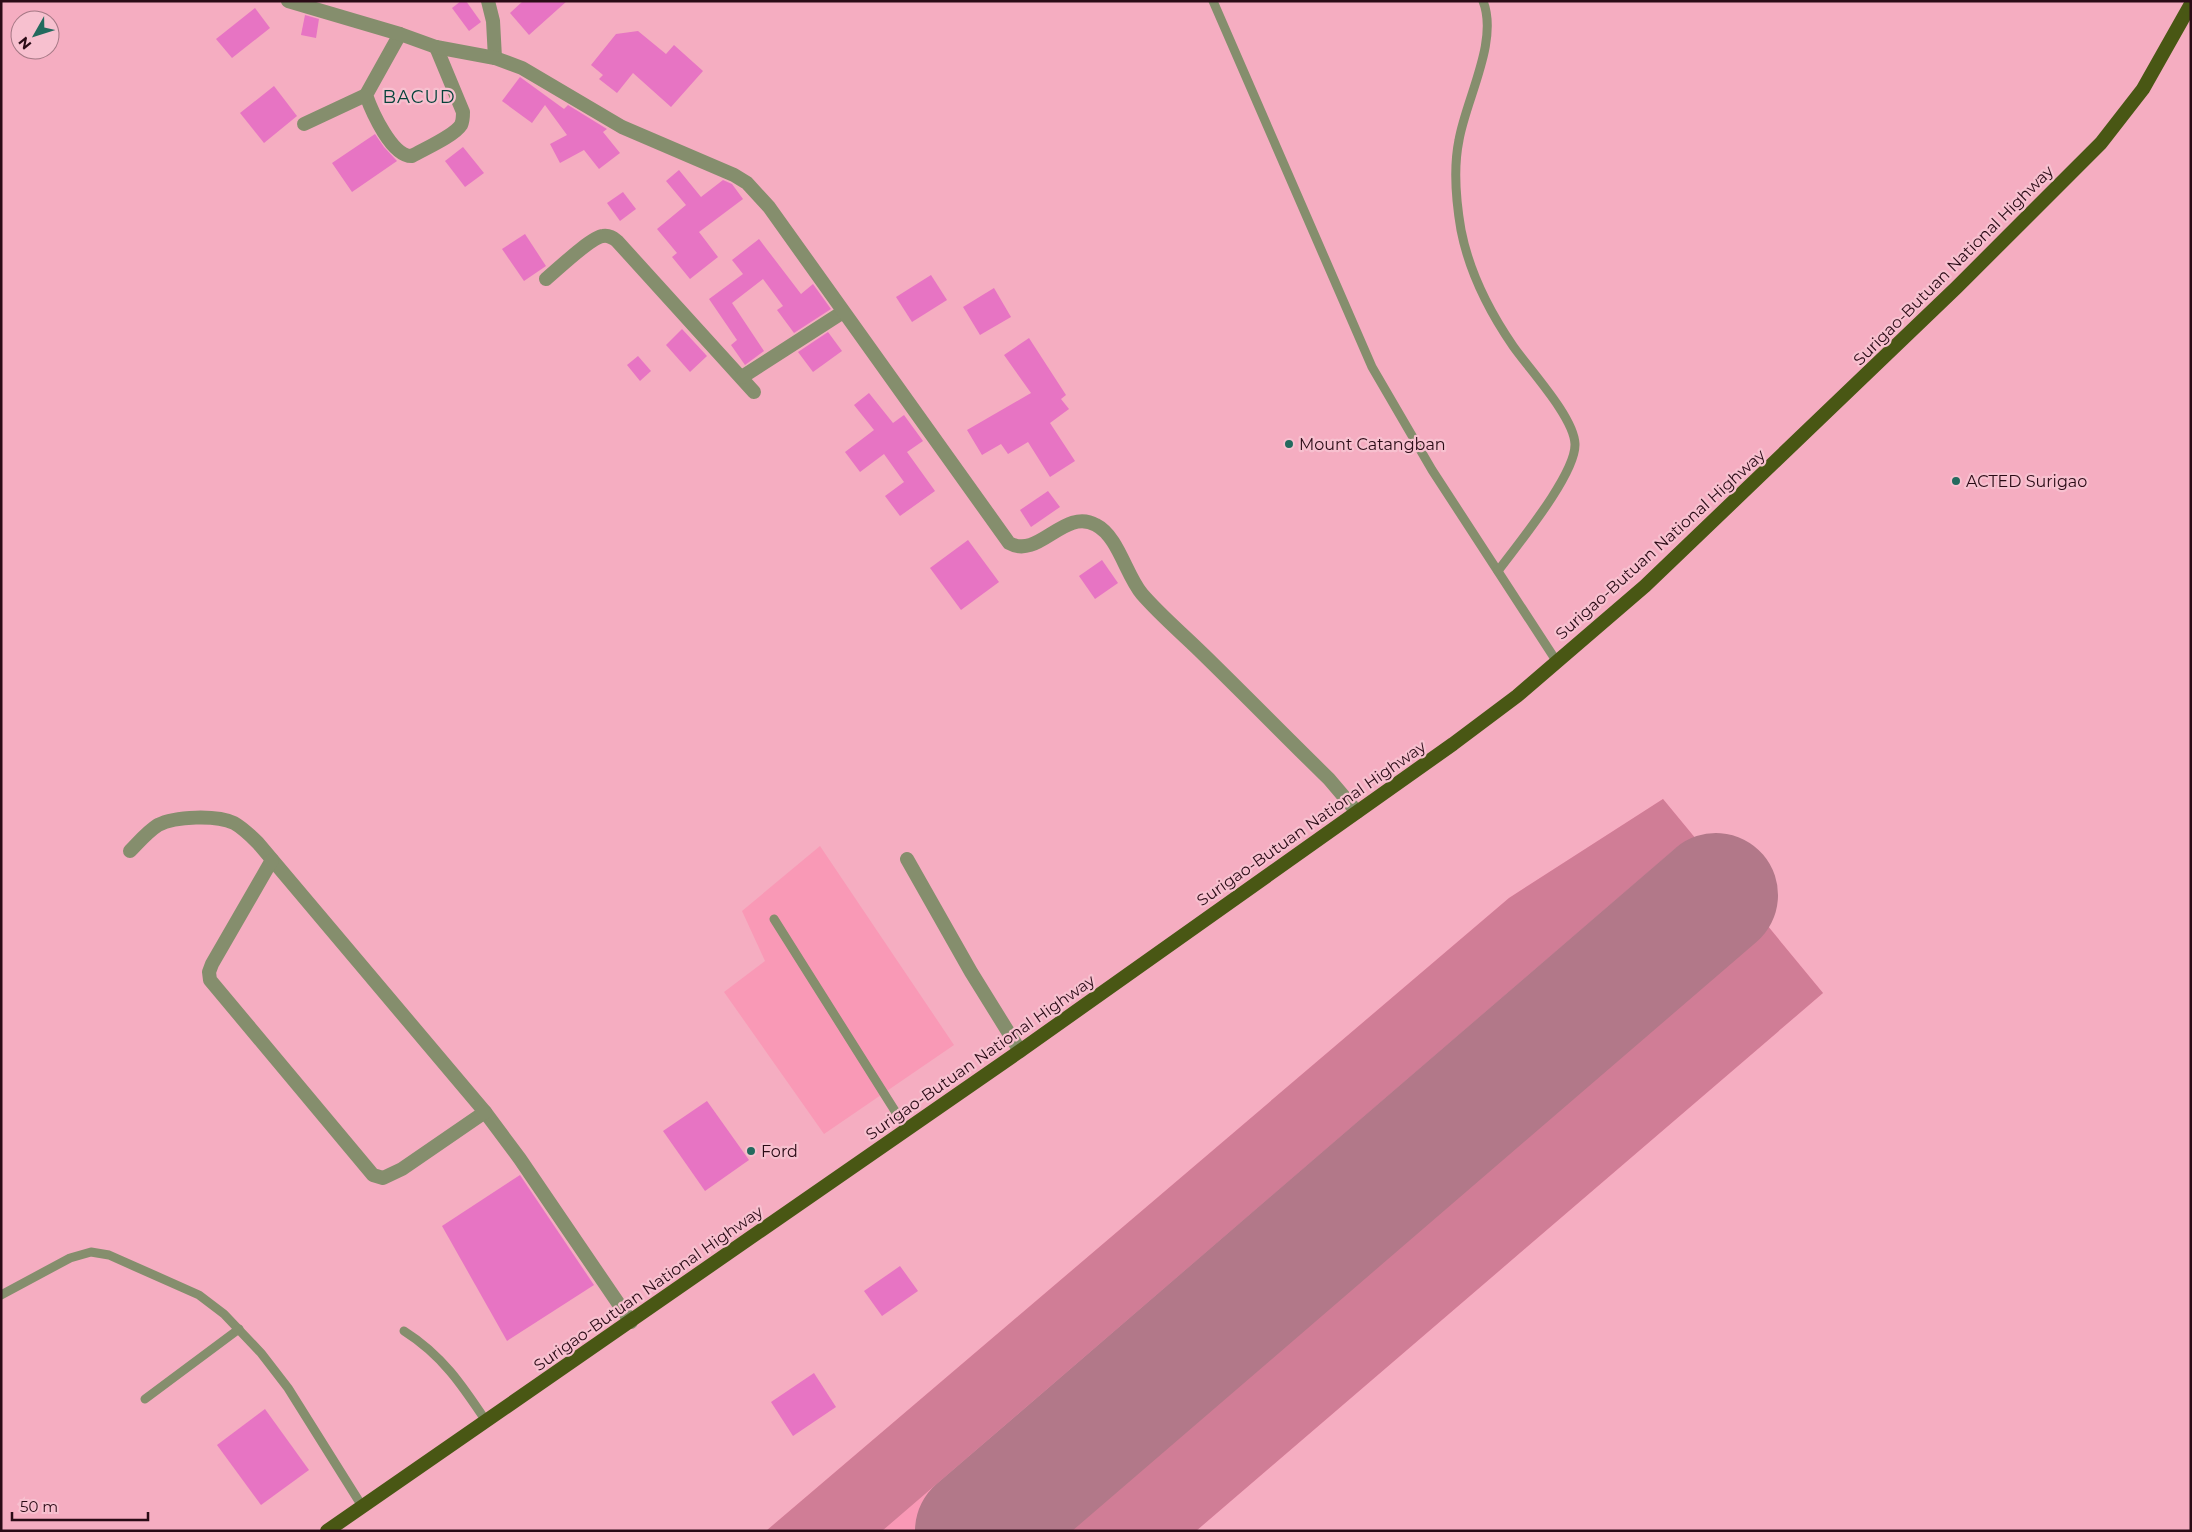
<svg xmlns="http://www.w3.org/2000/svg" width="2192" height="1532" font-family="Montserrat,sans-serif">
<rect width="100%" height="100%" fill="#f5adc1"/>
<!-- built -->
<g fill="#f999b6">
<path d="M1663,799L1823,993L1196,1531H766L1509,898Z"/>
<path d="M820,846L954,1045L824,1134L724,992L765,961L742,911Z"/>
</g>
<!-- green -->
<path fill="#d07d96" d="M1663,799L1823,993L1196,1531H1069L1755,941L1676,848L882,1531H766L1509,898Z"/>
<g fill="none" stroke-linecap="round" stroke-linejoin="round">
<!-- runway -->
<path stroke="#b27889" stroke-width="124" d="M977,1531L1716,895"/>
</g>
<!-- building -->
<g fill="#e774c3">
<path d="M461,1H466L481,22L469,31L452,8Z"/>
<path d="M523,1H567L529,35L510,13Z"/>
<path d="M255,8L270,28L232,58L216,39Z"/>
<path d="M305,15L319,19L316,38L301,35Z"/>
<path d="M638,31L666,54L674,45L703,71L671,107L633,73L617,93L599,79L603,75L591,65L616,34Z"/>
<path d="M520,77L564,109L568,105L607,129L603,132L620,153L599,169L584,150L560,163L550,144L567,135L545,105L532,123L502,101Z"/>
<path d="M274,86L297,116L264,143L240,113Z"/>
<path d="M375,134L384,147L397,161L352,192L332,163Z"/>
<path d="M463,147L484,173L465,187L445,161Z"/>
<path d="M679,170L701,197L723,180L732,184L743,199L699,232L718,257L690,279L672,257L677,253L657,229L686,205L666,181Z"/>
<path d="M623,192L636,209L620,221L607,203Z"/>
<path d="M525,234L546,266L524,281L502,249Z"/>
<path d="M759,239L801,294L813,284L831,309L794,333L777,310L783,306L763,279L732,303L764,351L745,365L731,345L737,340L709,299L743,274L732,260Z"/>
<path d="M931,275L947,300L912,322L896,297Z"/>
<path d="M994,288L1011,317L980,335L963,307Z"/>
<path d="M682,329L707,356L690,372L666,345Z"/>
<path d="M828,332L842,351L813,372L798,352Z"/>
<path d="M1029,338L1066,395L1061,399L1069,409L1050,423L1075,461L1050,477L1028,442L1008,454L1001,444L982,455L967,430L1031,393L1004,355Z"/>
<path d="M638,356L651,371L640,381L627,365Z"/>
<path d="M869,393L893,423L904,415L923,441L907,452L935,491L900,516L885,496L904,482L884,454L860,472L845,452L874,430L854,405Z"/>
<path d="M1048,491L1060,507L1031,527L1020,510Z"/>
<path d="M968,540L999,582L961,610L930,568Z"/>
<path d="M1102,560L1118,583L1095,599L1079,576Z"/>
<path d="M707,1101L749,1160L705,1191L663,1131Z"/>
<path d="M520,1175L594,1285L507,1341L442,1226Z"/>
<path d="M900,1266L918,1291L882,1316L864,1291Z"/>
<path d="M814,1373L836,1407L793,1436L771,1402Z"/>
<path d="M265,1409L309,1470L261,1505L217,1445Z"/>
</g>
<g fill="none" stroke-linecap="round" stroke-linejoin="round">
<!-- service -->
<g stroke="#858e6d" stroke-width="9">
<path d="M1213,1L1372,367L1432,470L1557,662"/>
<path d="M1483,1C1499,41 1466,99 1459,140C1453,169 1456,201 1461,230C1469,271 1489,311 1513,346C1529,369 1574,417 1575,444C1576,474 1518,544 1498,571"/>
<path d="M774,919L907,1130"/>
<path d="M1,1295L70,1258L91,1252L109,1255L199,1295L224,1314L261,1353L288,1388L362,1506"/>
<path d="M404,1331C442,1355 462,1385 486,1421"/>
<path d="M145,1399L239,1329"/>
</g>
<!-- minor -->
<g stroke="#858e6d" stroke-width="14">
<path d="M488,1L493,21L495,58"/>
<path d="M400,34L366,95C372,112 392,157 412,156C424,149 454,136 461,125C463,121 463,116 463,112L436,47"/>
<path d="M304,124L366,95"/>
<path d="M546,279C557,270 591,237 603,236C609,235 613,238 617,241L754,392"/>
<path d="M742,377L843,312"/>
<path d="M130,851C139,842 147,832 158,825C175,816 217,815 234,823C243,828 250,835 258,843L485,1112L520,1159L631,1322"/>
<path d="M907,859L971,972L1020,1051"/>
<path d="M272,860L212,964L209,972L210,980L373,1175L383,1178L402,1169L485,1112"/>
</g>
<!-- tertiary -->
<path stroke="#858e6d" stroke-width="14" d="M288,1L400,34L436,47L495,58L522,68L622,127L734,175L747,183L769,207L1009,543C1039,560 1064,507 1096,525C1118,536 1126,575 1142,594C1161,616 1184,635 1204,655C1246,696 1287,738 1329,779L1357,812"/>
<!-- trunk -->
<path stroke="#495714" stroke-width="14" d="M327,1531L1020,1051L1453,744L1517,696L1645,586L1957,287L2101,143L2143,89L2191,4"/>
</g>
<!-- markers -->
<g fill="#236a5e" stroke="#f7c0cf" stroke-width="2">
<circle cx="1289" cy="444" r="5"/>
<circle cx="1956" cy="481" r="5"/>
<circle cx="751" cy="1151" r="5"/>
</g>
<g text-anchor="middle" stroke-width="4.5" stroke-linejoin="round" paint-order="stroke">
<!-- street labels -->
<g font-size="16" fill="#2a0b16" stroke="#f7c0cf">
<text transform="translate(1953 265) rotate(-45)" y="6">Surigao-Butuan National Highway</text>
<text transform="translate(1660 544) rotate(-42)" y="6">Surigao-Butuan National Highway</text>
<text transform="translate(1311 823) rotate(-35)" y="6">Surigao-Butuan National Highway</text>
<text transform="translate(980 1057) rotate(-35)" y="6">Surigao-Butuan National Highway</text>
<text transform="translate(648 1288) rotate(-35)" y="6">Surigao-Butuan National Highway</text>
</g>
<!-- poi labels -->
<g font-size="16" fill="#2a0b16" stroke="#f7c0cf" text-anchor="start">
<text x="1299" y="450">Mount Catangban</text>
<text x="1966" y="487">ACTED Surigao</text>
<text x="761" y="1157">Ford</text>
</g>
<!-- neighbourhood labels -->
<g font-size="18" letter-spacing="1" fill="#05433b" stroke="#f7c0cf">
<text x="419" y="103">BACUD</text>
</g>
</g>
<!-- border -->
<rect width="2192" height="1532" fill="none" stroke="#2a0b16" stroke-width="5"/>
<!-- north arrow -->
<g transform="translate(35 35) rotate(231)"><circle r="24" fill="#f7c0cf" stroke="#a57885"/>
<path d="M0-4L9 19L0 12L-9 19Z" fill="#236a5e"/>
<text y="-8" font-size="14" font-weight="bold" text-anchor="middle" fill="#2a0b16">N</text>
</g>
<!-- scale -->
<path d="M12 1512v8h136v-8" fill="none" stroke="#2a0b16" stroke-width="2.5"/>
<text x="20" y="1512" font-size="15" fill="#2a0b16" stroke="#f7c0cf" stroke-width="4" paint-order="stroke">50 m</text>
</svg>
